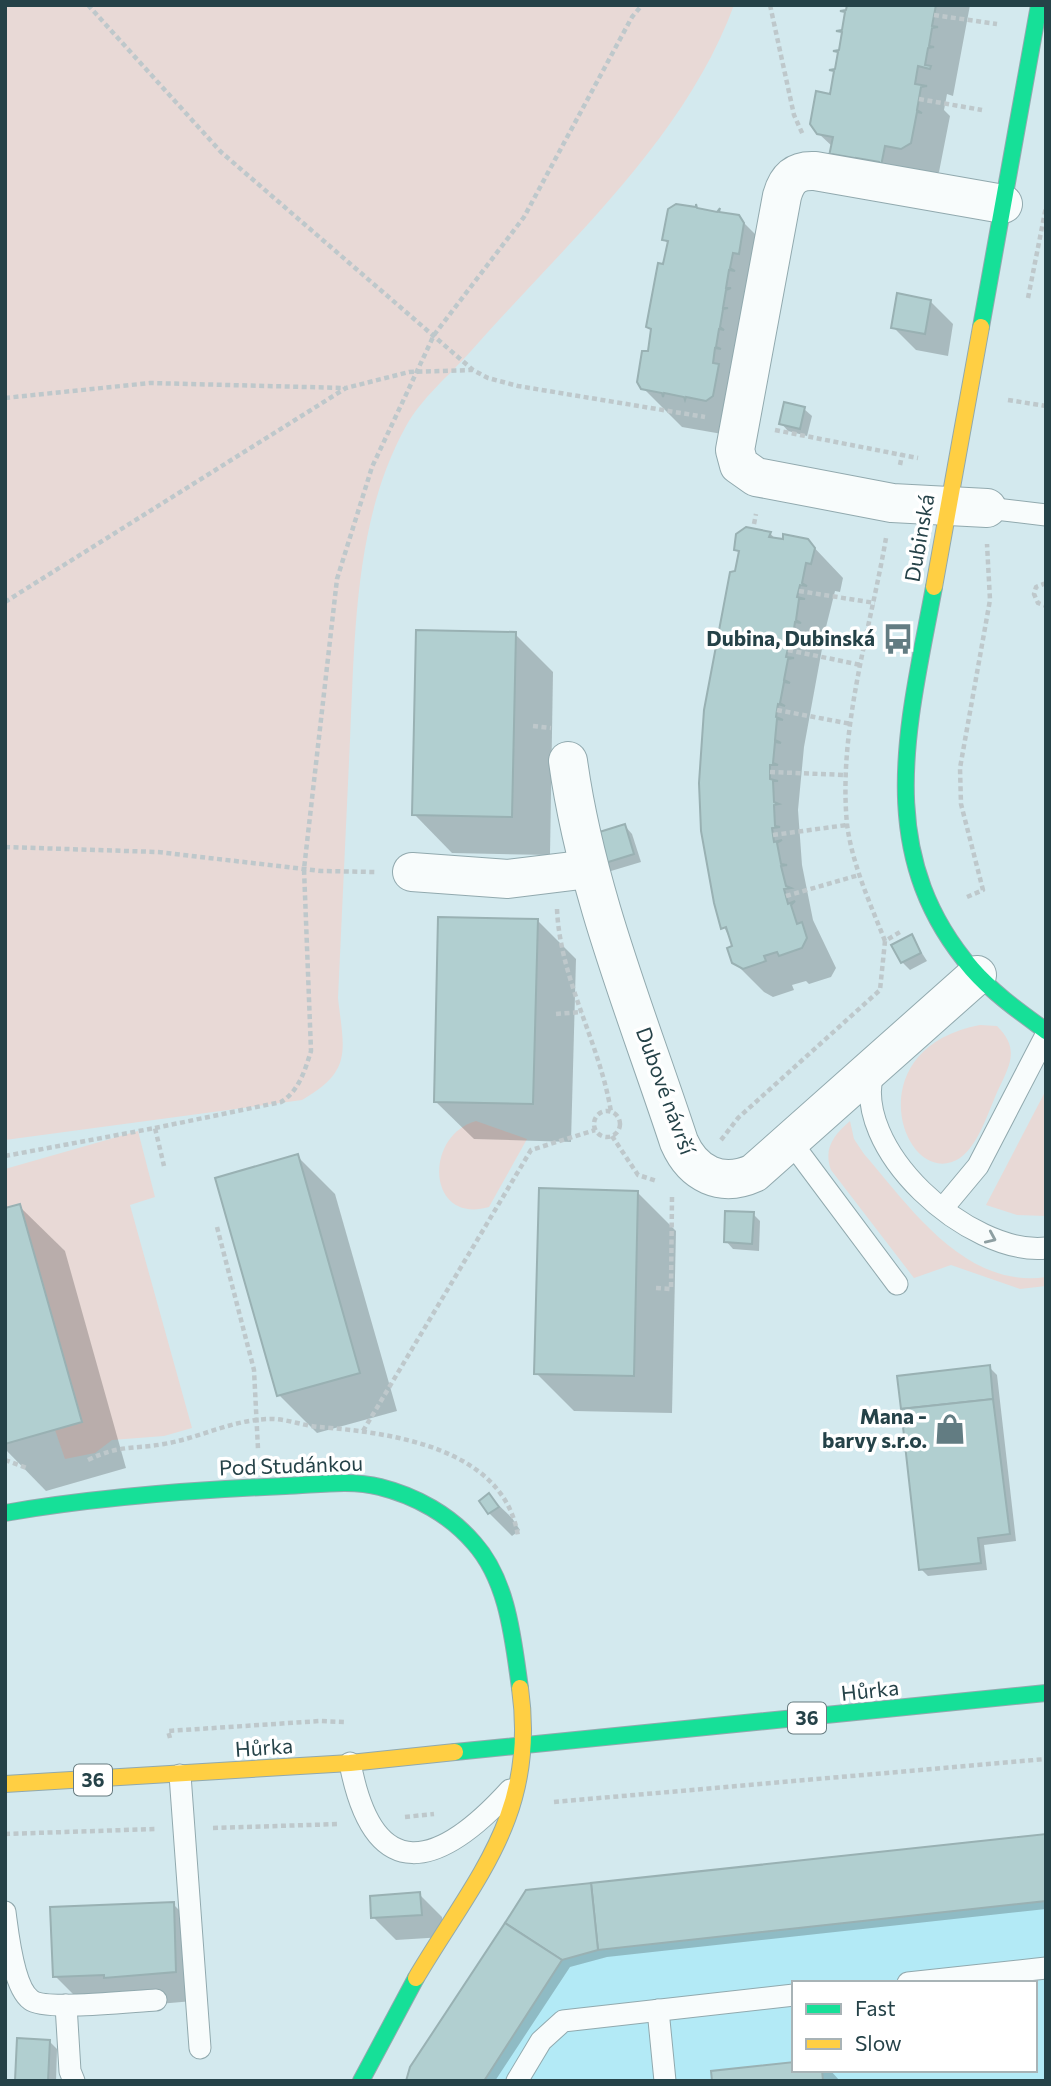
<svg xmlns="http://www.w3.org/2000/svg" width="1051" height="2086" font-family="Commissioner,sans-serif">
<rect width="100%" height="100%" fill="#d3e9ee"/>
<!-- built -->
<path fill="#b3eaf6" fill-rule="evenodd" d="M1046,1834V2081H406L410,2067L526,1890ZM794,1983H1035V2070H794Z"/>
<!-- green -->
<g fill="#e8d9d6">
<path d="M5,5H734C684,141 564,245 471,351C448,377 422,397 405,428C354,521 355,637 350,740C346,826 342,912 338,998C344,1051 353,1071 302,1100L5,1140Z"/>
<path d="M980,1025L997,1026C1019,1048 1011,1063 999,1088C989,1109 979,1145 960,1158C905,1194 852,1049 980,1025Z"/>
<path d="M1046,1090V1216L1017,1215L986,1205Z"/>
<path d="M476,1121L527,1139L489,1207C427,1225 423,1136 476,1121Z"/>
<path d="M850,1121L854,1139L864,1154C910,1207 965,1289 1046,1277V1286L1020,1289L951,1265L914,1278L831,1170C823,1148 834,1135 850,1121Z"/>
<path d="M138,1131L155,1197L130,1205L192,1428L164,1436L112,1440L95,1453L65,1459L55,1430L82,1422L20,1204L5,1208V1169Z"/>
</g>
<!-- shadow -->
<g fill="#0003">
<path d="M849,5H970L953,96L947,94L944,110L950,116L939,172L931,178L861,182L832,153L833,147L818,133L832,96Z"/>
<path d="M738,217L777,256L745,438L682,427L643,388L653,331L648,327L669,244L664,240Z"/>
<path d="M930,301L953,324L948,356L916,350L893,327Z"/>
<path d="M804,409L812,416L807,436L788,431L781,423Z"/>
<path d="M770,533L776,540H807L843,578L840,592L835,591L826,627L804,747L798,810L802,865L813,920L836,968L831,977L809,984L806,981L792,985L794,990L773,997L764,992L734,962V947L724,927L737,573L740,554L736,549Z"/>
<path d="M515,634L553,672L550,855L452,853L414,814Z"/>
<path d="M625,826L632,834L641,862L611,871L604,863Z"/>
<path d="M537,920L576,959L571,1142L474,1139L435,1101Z"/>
<path d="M911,936L927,961L910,970L902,962Z"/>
<path d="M297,1156L335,1194L397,1411L317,1433L279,1395Z"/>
<path d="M638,1193L676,1231L672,1413L574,1411L536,1373Z"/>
<path d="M19,1206L65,1251L126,1468L46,1491L5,1449V1210Z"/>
<path d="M753,1214L760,1221L759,1251L733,1249L726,1241Z"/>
<path d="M989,1367L997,1375L1016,1541L984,1545L987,1570L928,1576L921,1569Z"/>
<path d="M489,1496L512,1518L520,1530L512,1536L489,1513Z"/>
<path d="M1046,1836V1909L607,1957L570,1967L495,2081H408L527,1892Z"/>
<path d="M419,1894L442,1917L444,1937L396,1940L373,1917Z"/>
<path d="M173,1904L202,1933L205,2000L135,2006L84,2005L55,1976Z"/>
<path d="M49,2041L57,2049L56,2081H17Z"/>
<path d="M794,2070H830L840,2081H713Z"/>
</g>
<!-- building -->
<g fill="#b1cfd0" stroke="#99b1b3" stroke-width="2">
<path d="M847,5H936L932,26L938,27L932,28L929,46L934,47L928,48L925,65L931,66L930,69L918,66L915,84L927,86L921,87L917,110L922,113L917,112L911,143L901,149L885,146L881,166L879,162L856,158L855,164V158L832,154L829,156L833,137L817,134L810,124L816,91L830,94L834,71L829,70L835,69L838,52L833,51L839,50L842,32L836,31L842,30L845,12L840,11L846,10Z"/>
<path d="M676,204L696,207V204L697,208L717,212L720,208L719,212L739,215L744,223L739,254L733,253L730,268L735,271L729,270L726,288H731L726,290L723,308H728L723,309L720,327L724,330L719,329L716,347L721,349L715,348L713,363L719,364L713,396L706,401L686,397L685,400L684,397L664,393L663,397L662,393L641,389L637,382L642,351H648L651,329L646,327L658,263L663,264L668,241L662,240L668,209Z"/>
<path d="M897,293L931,300L925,334L891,328Z"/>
<path d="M784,402L805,407L800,429L779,424Z"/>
<path d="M746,527L771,532L769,537L783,539V534L808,539L815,548L811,564L806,563L802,583L807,586L800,585L797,597L805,599H799L796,620L801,623L795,622L792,642L797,646L789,644L786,657L794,658L788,659L784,680L790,683L784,682L780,703L785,706L778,704L777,710L776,717L783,720L777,719L775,740L781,743L775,742L773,763L778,765H770V779L778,781H773L774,802L779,804L774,805L775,826L780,827L772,828L774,842L782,840L777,843L781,864L787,865L781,866L786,886L791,888L784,889L788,904L795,901L791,905L797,924L802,922L807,938L802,948L779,956L777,952L764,956L766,961L743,969L732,963L727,948L732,946L726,927L721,929L714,903L701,831L699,783L704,710L730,572L735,571L739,551L734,550L736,534Z"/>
<path d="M416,630L516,632L512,817L412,815Z"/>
<path d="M625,824L634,854L602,864L593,834Z"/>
<path d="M438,917L538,919L533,1104L434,1102Z"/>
<path d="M912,934L921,953L901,963L891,945Z"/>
<path d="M298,1154L360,1373L277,1396L215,1178Z"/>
<path d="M539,1188L638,1191L634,1376L534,1374Z"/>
<path d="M20,1204L82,1422L5,1444V1208Z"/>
<path d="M725,1211L754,1212L752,1244L724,1242Z"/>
<path d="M990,1365L993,1399L901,1409L897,1376Z"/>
<path d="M993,1399L1010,1534L978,1538L981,1563L919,1570L901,1409Z"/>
<path d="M489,1493L499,1507L488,1514L479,1501Z"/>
<path d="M1046,1834V1901L598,1950L591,1883Z"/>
<path d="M591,1883L598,1950L562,1960L505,1923L526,1890Z"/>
<path d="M420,1892L422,1915L371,1918L370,1896Z"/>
<path d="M174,1902L176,1972L104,1978V1975L53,1977L50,1907Z"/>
<path d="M505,1923L562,1960L484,2081H406L410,2067Z"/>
<path d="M17,2038L50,2040L48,2081H15Z"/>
<path d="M794,2062V2070H822L823,2081H712L711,2071Z"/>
</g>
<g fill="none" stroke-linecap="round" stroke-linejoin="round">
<defs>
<g id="lane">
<path d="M987,508L1046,515"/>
<path d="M874,1069C848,1148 970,1256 1046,1248"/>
<path d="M791,1142L897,1284"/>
<path d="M943,1208L978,1166L1046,1035"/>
<path d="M350,1763C374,1888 439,1868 510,1790"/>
<path d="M180,1775L200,2048"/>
<path d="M5,1912C8,1934 13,1987 31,2000C45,2011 133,2001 156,2000"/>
<path d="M908,1983L1046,1968"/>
<path d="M66,2005L70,2071L74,2081"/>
<path d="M658,2010L665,2081"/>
<path d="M517,2081L541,2041L563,2021L794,1995"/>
</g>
<g id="street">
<path d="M987,508L892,503L756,477L739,465L735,450L782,196C787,178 796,170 815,171L1003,204"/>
<path d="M568,761C586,892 638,1017 679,1142C693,1174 721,1188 754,1173L977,975"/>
<path d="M412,872L508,879L589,869"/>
</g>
<g id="fast">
<path d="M981,327L1039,5"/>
<path d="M934,587C909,723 871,852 972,969C993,993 1020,1012 1046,1031"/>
<path d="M5,1513C97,1497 191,1490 285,1486C316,1485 350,1479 380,1487C416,1496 450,1515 474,1543C508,1581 513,1639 520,1688"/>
<path d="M455,1752L1046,1693"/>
<path d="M361,2081L416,1978"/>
</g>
<g id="slow">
<path d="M934,587L981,327"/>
<path d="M5,1784L350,1763L455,1752"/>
<path d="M416,1978C476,1877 538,1814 520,1688"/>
</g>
</defs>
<!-- lane casing -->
<use href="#lane" stroke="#91a9ae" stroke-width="23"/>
<!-- street casing -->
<use href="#street" stroke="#91a9ae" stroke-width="40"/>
<!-- fast casing -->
<use href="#fast" stroke="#91a9ae" stroke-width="18"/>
<!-- slow casing -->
<use href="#slow" stroke="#91a9ae" stroke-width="18"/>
<!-- path -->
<g stroke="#bec8cb" stroke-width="4.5" stroke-dasharray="5 3.5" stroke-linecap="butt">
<path d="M88,5L221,152L473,370L488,378L518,386L705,417"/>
<path d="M770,5L794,115L803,135"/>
<path d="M934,15L997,24"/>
<path d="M919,99L982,110"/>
<path d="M1028,298L1046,207"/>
<path d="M5,398L150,383L345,388"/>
<path d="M1008,400L1046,406"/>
<path d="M775,430L902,455"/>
<path d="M900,465L902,455L918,458"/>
<path d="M754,524L756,514"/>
<path d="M1046,583L1036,587L1034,594L1038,603L1046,606"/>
<path d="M799,591L875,603"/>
<path d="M5,602L346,388L409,372L472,370"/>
<path d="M788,650L861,665"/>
<path d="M777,710L851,724"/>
<path d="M533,726L551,728"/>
<path d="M770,772L846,775"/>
<path d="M773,835L847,825"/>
<path d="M5,847L158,852L321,871L376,872"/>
<path d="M786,896L859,875"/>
<path d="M967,897L983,890L961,804L960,768L990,600L987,544"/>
<path d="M557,909C560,980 600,1043 611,1112"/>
<path d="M885,941C870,903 852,864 847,824C838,729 870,631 886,538"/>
<path d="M556,1014L582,1012"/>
<circle cx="607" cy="1124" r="13"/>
<path d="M155,1128L281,1102C299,1091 305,1070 311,1051L304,869L337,579L372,467L434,335L524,217L632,17L642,5"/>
<path d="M612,1136L638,1175L657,1181"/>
<path d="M721,1140L738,1118L880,990L885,941L900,932"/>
<path d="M5,1156L155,1128L164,1166"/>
<path d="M217,1227L254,1370L258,1449"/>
<path d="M656,1288L671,1289L672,1197"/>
<path d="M363,1431L531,1150L595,1130"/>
<path d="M5,1460L27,1468"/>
<path d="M88,1460C122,1444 130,1450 164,1444C199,1438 232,1420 268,1419C285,1418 303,1426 320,1427C393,1433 504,1448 518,1536"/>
<path d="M170,1738L168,1731L320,1721L344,1722"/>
<path d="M554,1802L1046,1759"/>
<path d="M405,1817L434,1814"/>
<path d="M213,1828L340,1824"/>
<path d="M5,1834L155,1829"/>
</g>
<!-- lane -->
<use href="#lane" stroke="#f8fcfc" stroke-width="21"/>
<!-- street -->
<use href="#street" stroke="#f8fcfc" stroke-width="38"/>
<!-- fast -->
<use href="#fast" stroke="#16e098" stroke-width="16"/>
<!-- slow -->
<use href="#slow" stroke="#ffcf43" stroke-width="16"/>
</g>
<!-- one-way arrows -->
<defs><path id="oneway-chevron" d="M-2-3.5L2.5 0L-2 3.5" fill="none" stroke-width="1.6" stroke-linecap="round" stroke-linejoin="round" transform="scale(1.75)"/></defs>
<use stroke="#8e9fa2" href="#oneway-chevron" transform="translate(991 1238) rotate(24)"/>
<!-- icons -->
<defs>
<symbol id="bus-bare" viewBox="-9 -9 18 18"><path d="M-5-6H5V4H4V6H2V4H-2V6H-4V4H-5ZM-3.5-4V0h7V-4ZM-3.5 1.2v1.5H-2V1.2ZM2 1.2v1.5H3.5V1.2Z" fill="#627c82" stroke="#fff" stroke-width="2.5" paint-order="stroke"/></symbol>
<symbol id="shop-bare" viewBox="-9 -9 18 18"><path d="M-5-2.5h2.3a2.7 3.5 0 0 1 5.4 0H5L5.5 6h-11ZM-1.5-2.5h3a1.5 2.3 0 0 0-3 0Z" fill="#627c82" stroke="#fff" stroke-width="2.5" paint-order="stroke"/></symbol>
</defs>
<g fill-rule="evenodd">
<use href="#bus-bare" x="876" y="617" width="44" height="44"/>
<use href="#shop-bare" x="928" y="1407" width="44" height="44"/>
</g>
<g text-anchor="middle" stroke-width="7" stroke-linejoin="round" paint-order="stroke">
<!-- shield labels -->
<g fill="#fff" stroke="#667b7f" stroke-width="2">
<rect x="788" y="1702.5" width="38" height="31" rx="5"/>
<rect x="74" y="1764.5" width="38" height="31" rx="5"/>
</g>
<g font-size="19" font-weight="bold" fill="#254248">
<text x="807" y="1725">36</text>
<text x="93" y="1787">36</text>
</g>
<!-- street labels -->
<g font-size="21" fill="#254248" stroke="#fff">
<text transform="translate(920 538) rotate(-80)" y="7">Dubinská</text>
<text transform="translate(665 1091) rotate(70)" y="7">Dubové návrší</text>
<text transform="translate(291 1466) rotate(-2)" y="7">Pod Studánkou</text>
<text transform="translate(870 1691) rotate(-6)" y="7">Hůrka</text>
<text transform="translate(264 1748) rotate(-4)" y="7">Hůrka</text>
</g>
<!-- poi labels -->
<g font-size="21" font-weight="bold" fill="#254248" stroke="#fff" text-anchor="end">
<text x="875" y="646">Dubina, Dubinská</text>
<text x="927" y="1424">Mana -<tspan x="927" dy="24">barvy s.r.o.</tspan></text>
</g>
</g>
<!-- border -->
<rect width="1051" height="2086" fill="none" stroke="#254248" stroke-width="14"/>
<!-- legend -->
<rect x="792" y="1981" width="245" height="91" fill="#ffffff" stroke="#a8b3b6" stroke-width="2"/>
<rect x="806" y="2004" width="35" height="10" fill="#16e098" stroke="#a8b3b6" stroke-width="2"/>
<text x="855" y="2016" font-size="21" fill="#254248">Fast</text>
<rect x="806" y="2039" width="35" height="10" fill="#ffcf43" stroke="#a8b3b6" stroke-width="2"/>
<text x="855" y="2051" font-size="21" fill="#254248">Slow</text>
</svg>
